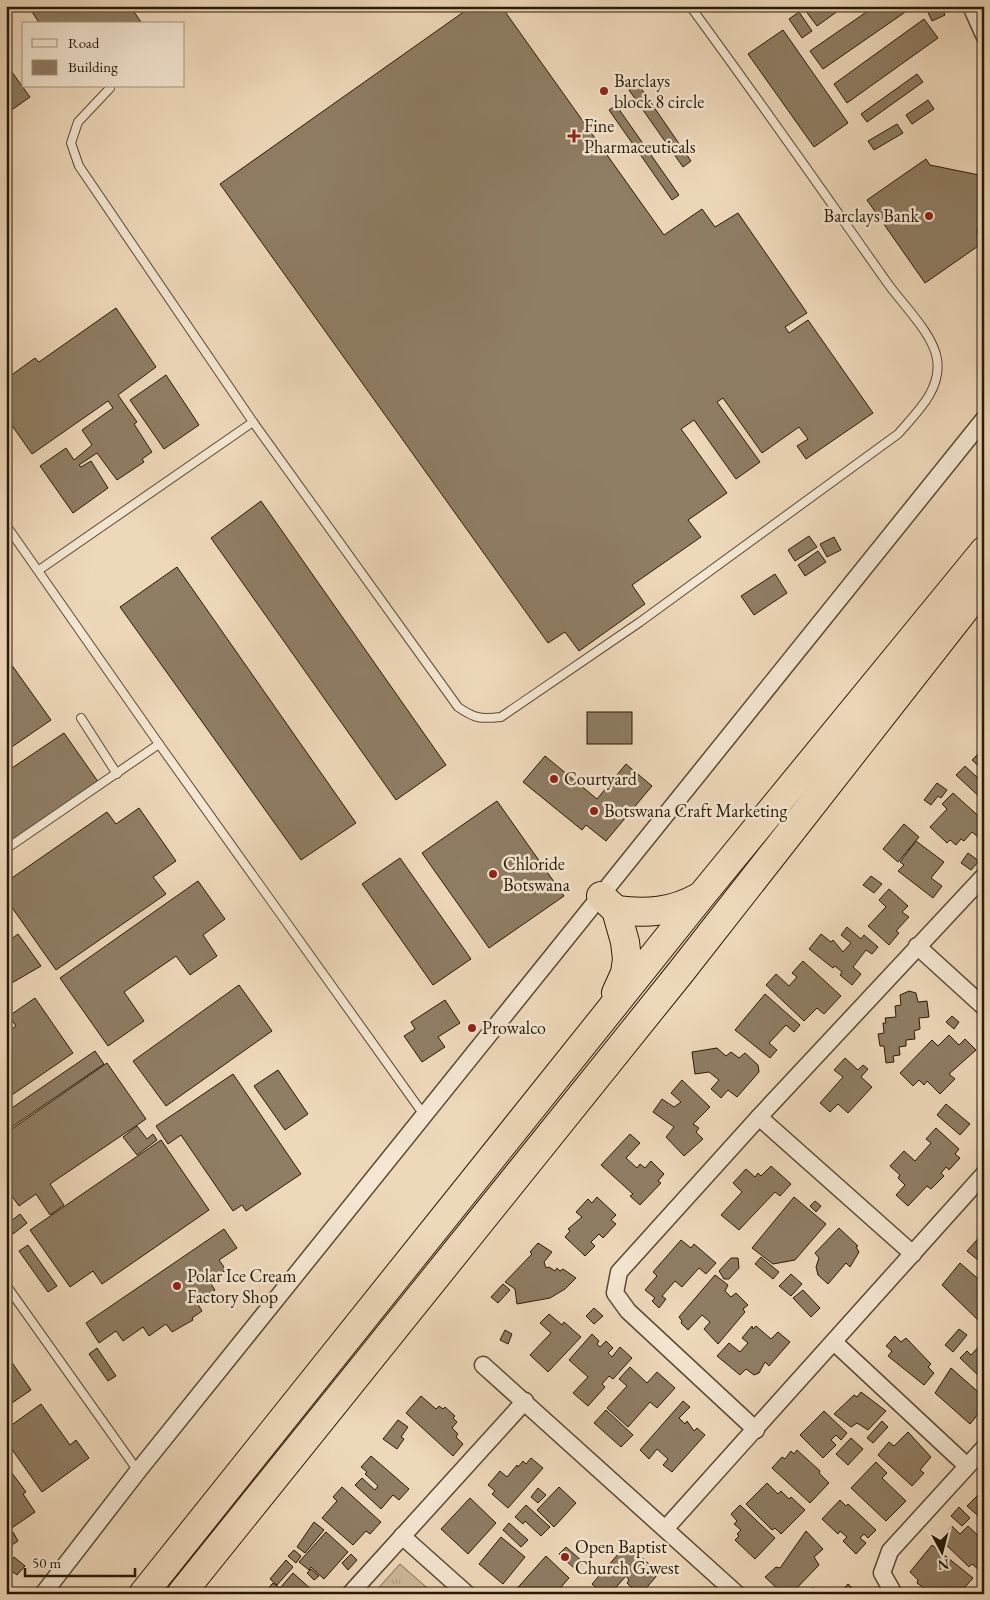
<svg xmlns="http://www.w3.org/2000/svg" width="990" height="1600" font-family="'EB Garamond',serif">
<defs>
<pattern id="grass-tufts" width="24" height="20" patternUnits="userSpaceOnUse" patternTransform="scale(1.25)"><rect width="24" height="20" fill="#cdb89b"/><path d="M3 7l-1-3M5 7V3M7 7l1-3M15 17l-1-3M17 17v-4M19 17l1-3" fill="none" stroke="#b09e84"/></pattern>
</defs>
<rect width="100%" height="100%" fill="#eed8ba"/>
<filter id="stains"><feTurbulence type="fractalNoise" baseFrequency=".004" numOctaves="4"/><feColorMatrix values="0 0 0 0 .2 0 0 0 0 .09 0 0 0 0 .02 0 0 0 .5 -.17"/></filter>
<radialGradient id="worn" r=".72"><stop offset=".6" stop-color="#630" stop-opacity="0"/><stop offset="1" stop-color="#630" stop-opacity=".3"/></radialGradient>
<!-- grass -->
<path fill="url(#grass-tufts)" stroke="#7b6950" d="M400,1564L434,1594H373Z"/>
<!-- building -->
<g fill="#8f7d64" stroke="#291a06">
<path d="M28,6H130L141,22L138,24H40Z"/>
<path d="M472,6H501L664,235L702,209L715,227L738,213L807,313L785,327L789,333L808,320L873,413L806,459L797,446L808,439L799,427L762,453L723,398L717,402L760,462L736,479L694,420L681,429L727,493L688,520L701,537L632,585L645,604L579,651L565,632L548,643L220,184Z"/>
<path d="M810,6H845L817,26L805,10Z"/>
<path d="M875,6H914L823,69L810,51Z"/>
<path d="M925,6H941L945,15L932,21Z"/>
<path d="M799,12L812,31L802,38L789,19Z"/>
<path d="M924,19L938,38L847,103L834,84Z"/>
<path d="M783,30L848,123L814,147L748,54Z"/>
<path d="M6,64L30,97L6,114Z"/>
<path d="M917,74L923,82L867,122L861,114Z"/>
<path d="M638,84L691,161L683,167L629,90Z"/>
<path d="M928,100L934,109L912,124L906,115Z"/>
<path d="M616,105L679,195L672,200L609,110Z"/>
<path d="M897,124L903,133L874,150L868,141Z"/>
<path d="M926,159L930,165L984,176V198L977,233L984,242L925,283L867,200Z"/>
<path d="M116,308L156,367L118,395L137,422L134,424L152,452L142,459L144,462L117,480L97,453L79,465L81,467L91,461L108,488L73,513L40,466L66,448L74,460L92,445L82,430L113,408L108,401L32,454L6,417V379L35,358L39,362Z"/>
<path d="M166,375L199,425L164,449L130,400Z"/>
<path d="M261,501L446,765L396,800L211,538Z"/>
<path d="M809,536L817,547L795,561L788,550Z"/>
<path d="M834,537L841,550L827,557L820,544Z"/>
<path d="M818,551L826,562L805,576L798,565Z"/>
<path d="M177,567L356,823L301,860L120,607Z"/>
<path d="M775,574L787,593L754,615L741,596Z"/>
<path d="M6,657L51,720L6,751Z"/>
<rect x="587" y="712" width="45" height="32"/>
<path d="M64,733L99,783L6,846V772Z"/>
<path d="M984,748V771L972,760Z"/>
<path d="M545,756L597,799L626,764L652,786L606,841L586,825L582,830L523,782Z"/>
<path d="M965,766L978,778L984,771V801L956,775Z"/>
<path d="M937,783L947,790L941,798L938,796L931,805L924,800Z"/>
<path d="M953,793L984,821V842L972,832L964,841L961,839L956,845L950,840L947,843L930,827L947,809L942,804Z"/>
<path d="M497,801L564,896L489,948L422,853Z"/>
<path d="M139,808L176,861L153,877L166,894L56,970L6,899V882L107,812L116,824Z"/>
<path d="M904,824L919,837L898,862L883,849Z"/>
<path d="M916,841L944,862L931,878L942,886L933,898L898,871L904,865L900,862Z"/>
<path d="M968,853L979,861L971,870L961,863Z"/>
<path d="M400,858L471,959L433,985L362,884Z"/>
<path d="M871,876L882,884L874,893L863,885Z"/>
<path d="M198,881L225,919L203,935L217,956L190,975L176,956L124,992L144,1021L108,1046L60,978Z"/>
<path d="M889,889L908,906L902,912L909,917L896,931L899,933L889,945L868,926L886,907L879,900Z"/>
<path d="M847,927L861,939L864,935L878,947L872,954L866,950L853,967L861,974L852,985L840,975L842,972L835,966L833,968L809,949L821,934L831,942L833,940L843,952L851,943L841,935Z"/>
<path d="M18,934L41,966L10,984L6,978V943Z"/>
<path d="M984,941V952L978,947Z"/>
<path d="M803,961L841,996L824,1014L817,1008L804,1021L766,985L776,974L789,986L797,977L792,973Z"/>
<path d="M239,985L272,1031L166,1106L133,1061Z"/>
<path d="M909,991L916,993L918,1002L927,1001L929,1017L919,1018L920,1029L914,1031L915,1039L906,1040V1046L899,1047L900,1055L893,1056L894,1062L886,1063L884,1046H880L878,1034L884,1033L883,1023H886L885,1018L896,1017L895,1006L901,1005L900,995Z"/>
<path d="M765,994L800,1025L794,1032L786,1025L769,1043L777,1050L770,1058L735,1030Z"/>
<path d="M35,998L73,1053L6,1099V1033L16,1026L9,1016Z"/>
<path d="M445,1000L460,1023L438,1037L445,1047L422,1062L404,1036L415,1029L411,1022Z"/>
<path d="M952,1016L959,1022L954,1029L946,1022Z"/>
<path d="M949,1035L959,1045L965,1039L976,1050L949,1074L955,1079L940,1094L927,1081L924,1085L919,1080L913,1086L900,1073L932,1040L938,1046Z"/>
<path d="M717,1048L726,1056L731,1052L739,1058L745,1053L758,1065L759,1072L737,1097L728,1090L721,1098L711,1089L719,1080L709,1072L695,1074L692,1052Z"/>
<path d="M95,1051L104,1064L6,1131V1112Z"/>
<path d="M845,1058L858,1070L863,1065L868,1069L861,1077L872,1087L848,1113L838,1104L830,1112L820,1103L843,1077L834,1070Z"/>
<path d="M107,1063L146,1119L50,1184L64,1205L50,1215L36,1194L19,1206L6,1188V1133Z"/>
<path d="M278,1070L308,1114L285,1130L254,1086Z"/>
<path d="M233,1074L301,1174L246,1211L242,1205L233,1211L181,1135L168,1144L156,1126Z"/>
<path d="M682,1080L710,1107L693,1124L699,1128L696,1132L703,1139L684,1156L666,1137L674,1127L653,1112L662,1099L674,1107L681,1102L671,1093Z"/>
<path d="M946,1104L970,1124L960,1135L937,1115Z"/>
<path d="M137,1126L147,1139L153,1134L157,1140L137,1155L123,1137Z"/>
<path d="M936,1128L959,1149L955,1154L960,1158L949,1170L946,1167L941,1173L944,1176L931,1189L927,1186L908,1206L896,1195L905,1185L898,1178L900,1175L890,1166L904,1151L915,1161L931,1143L926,1139Z"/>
<path d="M630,1134L640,1143L626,1158L637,1168L640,1164L645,1168L651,1161L664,1174L658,1181L661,1183L640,1205L630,1196L633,1194L601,1165Z"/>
<path d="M161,1140L209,1210L102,1284L93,1271L70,1287L30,1230Z"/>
<path d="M771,1166L791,1184L780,1196L775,1192L739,1230L721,1215L742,1192L733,1183L746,1169L755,1177L758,1173L761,1176Z"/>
<path d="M597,1197L616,1215L611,1220L616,1224L603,1238L599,1234L591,1242L595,1246L585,1256L565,1237L570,1231L568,1229L582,1217L576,1212L588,1199L592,1203Z"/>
<path d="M794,1197L826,1224L795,1260L773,1264L752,1248Z"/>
<path d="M815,1201L821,1206L816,1212L810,1206Z"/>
<path d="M20,1214L27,1223L13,1234L6,1225Z"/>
<path d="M839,1228L858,1246L856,1247L859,1252L850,1267L846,1263L828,1284L818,1275L816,1267L819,1258L815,1253Z"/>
<path d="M224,1229L237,1248L219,1260L226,1270L209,1281L215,1290L197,1303L202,1311L192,1318L193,1320L172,1332L166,1324L149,1336L143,1327L123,1341L116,1331L99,1343L86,1323Z"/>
<path d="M984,1232V1265L967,1251Z"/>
<path d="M681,1240L691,1248L694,1244L716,1263L706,1274L699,1268L682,1287L675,1281L662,1296L666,1299L659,1308L652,1301L655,1298L645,1290L657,1276L653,1272Z"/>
<path d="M538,1243L552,1252L544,1262L546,1268L549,1267L555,1271L557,1268L560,1271L563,1269L576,1278L565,1289L550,1298L517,1304L515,1289L505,1282L532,1254L530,1252Z"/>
<path d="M28,1245L57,1286L48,1292L19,1251Z"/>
<path d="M761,1257L779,1272L773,1279L755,1264Z"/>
<path d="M731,1258H738L739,1268L729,1279H724L719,1271Z"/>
<path d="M960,1263L984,1284V1319L981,1323L942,1285Z"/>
<path d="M791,1274L802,1284L791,1296L779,1286Z"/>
<path d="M715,1275L728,1285L725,1291L731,1297L736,1293L748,1305L743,1309L745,1312L718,1344L704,1329L710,1322L702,1315L688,1330L681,1323L682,1321L679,1317Z"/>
<path d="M503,1284L510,1290L498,1303L491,1297Z"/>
<path d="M803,1290L820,1308L811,1317L793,1298Z"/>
<path d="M594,1308L603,1316L594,1324L586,1316Z"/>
<path d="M549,1314L562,1325L564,1322L581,1337L548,1372L530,1355L551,1333L540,1323Z"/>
<path d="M752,1326L753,1329L756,1326L771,1339L778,1332L790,1342L769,1366L765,1362L759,1373L754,1375L746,1369L740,1375L717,1356L729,1343L740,1352L748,1343L742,1338Z"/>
<path d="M959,1329L967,1335L953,1352L945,1345Z"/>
<path d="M505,1330L512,1334L508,1344L500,1340Z"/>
<path d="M592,1334L599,1341L597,1344L600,1347L606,1341L613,1348L608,1353L612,1357L620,1347L632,1358L613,1379L609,1376L602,1384L605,1387L588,1406L573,1393L588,1377L569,1360Z"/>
<path d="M895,1336L901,1342L906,1338L931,1364L928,1367L934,1373L924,1385L888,1356L892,1351L886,1346Z"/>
<path d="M982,1343L984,1344V1373L980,1377L960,1358L967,1351L971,1355Z"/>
<path d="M97,1348L116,1376L108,1381L89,1354Z"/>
<path d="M6,1354L31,1390L6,1407Z"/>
<path d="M630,1367L647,1383L657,1372L675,1388L657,1408L650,1402L628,1427L607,1408L627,1386L619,1379Z"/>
<path d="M951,1368L984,1397V1407L970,1424L935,1393Z"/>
<path d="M861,1392L886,1411L868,1430L857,1423L851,1427L834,1414L854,1395L857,1397Z"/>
<path d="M421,1396L436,1409L439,1406L443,1409L445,1407L455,1416L453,1418L457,1422L452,1428L458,1434L456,1437L463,1444L453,1456L406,1413Z"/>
<path d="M683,1401L690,1407L679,1418L685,1424L687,1421L694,1431L697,1428L705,1435L672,1472L663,1465L668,1459L657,1449L649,1459L640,1450Z"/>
<path d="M41,1404L70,1445L76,1440L89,1458L42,1492L6,1441V1429Z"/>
<path d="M606,1410L633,1435L621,1447L594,1423Z"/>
<path d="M824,1411L847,1433L841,1440L836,1435L831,1440L836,1445L823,1458L800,1435Z"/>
<path d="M398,1420L408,1427L401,1437L404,1439L397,1449L383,1439Z"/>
<path d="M882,1421L888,1427L873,1443L867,1438Z"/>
<path d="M908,1432L931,1457L920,1470L924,1473L912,1486L878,1455L889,1442L894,1446Z"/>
<path d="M851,1438L863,1449L848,1465L836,1454Z"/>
<path d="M797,1450L820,1471L819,1473L829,1483L810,1503L772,1468L782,1457L785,1459L791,1451L794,1454Z"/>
<path d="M371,1456L409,1489L399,1500L393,1495L381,1509L355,1485L362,1478L375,1490L378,1486L365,1474L367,1472L361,1467Z"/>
<path d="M531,1458L543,1468L508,1508L492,1494L495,1491L488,1485L500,1471L507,1477L517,1465L518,1467L523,1461L526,1464Z"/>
<path d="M876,1462L887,1473L882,1478L906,1501L886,1521L851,1488Z"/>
<path d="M6,1465L26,1492L23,1494L35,1512L6,1532Z"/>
<path d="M767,1483L778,1494L781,1491L789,1499L791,1497L805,1510L781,1534L775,1528L772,1530L746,1504Z"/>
<path d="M342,1487L381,1522L370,1534L366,1531L353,1545L322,1518L337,1501L333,1497Z"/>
<path d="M559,1487L576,1503L554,1527L537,1510Z"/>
<path d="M538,1488L546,1495L538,1503L531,1497Z"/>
<path d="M980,1493L984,1497V1521L967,1506Z"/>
<path d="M470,1498L496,1523L468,1554L441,1529Z"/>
<path d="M840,1500L846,1506L848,1504L876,1530L868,1538L864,1534L860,1538L866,1543L856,1554L843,1541L847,1537L840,1531L838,1534L822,1519Z"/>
<path d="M526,1505L550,1527L541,1536L525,1521L523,1524L515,1517Z"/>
<path d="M740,1505L775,1538L755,1559L735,1540L739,1536L737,1534L741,1530L734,1524L737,1521L731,1514Z"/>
<path d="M959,1507L970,1518L962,1526L951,1516Z"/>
<path d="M314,1522L324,1530L305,1553L297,1547Z"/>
<path d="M509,1523L528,1540L521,1547L503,1530Z"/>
<path d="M952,1526L960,1534L968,1526L984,1541V1570L982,1568L979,1570L972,1564L969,1567L940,1539Z"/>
<path d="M806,1531L823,1549L814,1557L819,1565L791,1594H783L765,1577L776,1567L780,1568Z"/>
<path d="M13,1532L18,1541L6,1549V1536Z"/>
<path d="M326,1532L348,1552L324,1579L311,1567L309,1570L299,1562Z"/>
<path d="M501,1537L525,1557L503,1584L479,1564Z"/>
<path d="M627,1544L659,1573L643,1592L640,1590L637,1593L627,1583L629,1580L626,1576L610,1594H603L592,1584Z"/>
<path d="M932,1545L973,1578L959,1594H932L917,1583L918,1580L910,1572Z"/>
<path d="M566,1547L583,1562L576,1570L559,1554Z"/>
<path d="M294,1550L301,1556L296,1563L288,1556Z"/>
<path d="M351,1554L357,1560L348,1570L342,1563Z"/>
<path d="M546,1556L569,1578L555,1594H512Z"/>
<path d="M14,1557L25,1566L17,1575L6,1567Z"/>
<path d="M286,1560L293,1567L277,1585L270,1579Z"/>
<path d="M311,1569L319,1576L314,1580L307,1573Z"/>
<path d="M293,1573L312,1590L308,1594H268L265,1592L273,1583L280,1588Z"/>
<path d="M848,1584L859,1594H839Z"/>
<path d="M813,1587L821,1594H807Z"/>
</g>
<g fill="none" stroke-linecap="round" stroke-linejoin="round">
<defs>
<g id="service">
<path d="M253,422L458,707C475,719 481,719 501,717L640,622L898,434C916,413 942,390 937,359C933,333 901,303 886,281C821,189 757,97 690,6"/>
<path d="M6,525L159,744L424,1115"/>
<path d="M39,570L253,422L79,166L71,143L78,122L110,88"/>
<path d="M81,718L117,774"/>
<path d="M6,849L159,744"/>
<path d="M6,1285L138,1471"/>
</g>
<g id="minor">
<path d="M971,6L984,35"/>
<path d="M917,946L984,1007"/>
<path d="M759,1117L913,1254"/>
<path d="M835,1343L967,1466"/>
<path d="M483,1365L737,1594"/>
<path d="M756,1430L628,1311L615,1293L619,1272L759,1117L984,876"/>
<path d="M666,1528L984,1174"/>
<path d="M402,1536L467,1594"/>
<path d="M43,1594L138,1471L984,419"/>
<path d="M350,1594L525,1401"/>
<path d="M894,1594L882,1573L890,1551L984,1448"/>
</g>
<g id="trunk">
<path d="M601,896L616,910L625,942L627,959L625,973L616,993"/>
<path d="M616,910C647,914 672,912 699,897"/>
<path d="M143,1594L702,895L984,551"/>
<path d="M181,1594L680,973L984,585"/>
</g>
</defs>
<!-- service casing -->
<use href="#service" stroke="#5a4a33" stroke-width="10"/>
<!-- minor casing -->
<use href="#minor" stroke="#5a4a33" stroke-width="19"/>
<!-- trunk casing -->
<use href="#trunk" stroke="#291a06" stroke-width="30"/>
<!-- service -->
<use href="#service" stroke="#f4e6d2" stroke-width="8"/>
<!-- minor -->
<use href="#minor" stroke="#f4e6d2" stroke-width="16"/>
<!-- trunk -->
<use href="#trunk" stroke="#eed8ba" stroke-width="28"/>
</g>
<!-- markers -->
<g fill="#8f2418" stroke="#f4e6d2" stroke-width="2">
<circle cx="604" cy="91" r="5"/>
<path d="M571.5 128.5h5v5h5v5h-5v5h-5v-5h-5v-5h5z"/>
<circle cx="929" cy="216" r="5"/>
<circle cx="554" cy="779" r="5"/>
<circle cx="594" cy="811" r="5"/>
<circle cx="493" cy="874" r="5"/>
<circle cx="472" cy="1028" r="5"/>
<circle cx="177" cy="1286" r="5"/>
<circle cx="565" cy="1557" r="5"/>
</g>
<g text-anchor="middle" stroke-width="5" stroke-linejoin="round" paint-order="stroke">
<!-- poi labels -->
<g font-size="18" fill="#291a06" stroke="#f4e6d2" text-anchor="start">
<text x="614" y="87">Barclays<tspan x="614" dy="21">block 8 circle</tspan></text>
<text x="584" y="132">Fine<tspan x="584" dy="21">Pharmaceuticals</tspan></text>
<text x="919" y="222" text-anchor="end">Barclays Bank</text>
<text x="564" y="785">Courtyard</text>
<text x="604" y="817">Botswana Craft Marketing</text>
<text x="503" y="870">Chloride<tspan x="503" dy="21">Botswana</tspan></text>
<text x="482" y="1034">Prowalco</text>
<text x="187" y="1282">Polar Ice Cream<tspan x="187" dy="21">Factory Shop</tspan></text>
<text x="575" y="1553">Open Baptist<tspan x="575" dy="21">Church G.west</tspan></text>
</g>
</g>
<!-- margin -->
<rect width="990" height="1600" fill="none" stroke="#eed8ba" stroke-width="25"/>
<rect x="8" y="8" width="975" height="1585" fill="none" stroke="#291a06" stroke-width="2.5"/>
<rect x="12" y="12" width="965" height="1575" fill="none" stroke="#291a06"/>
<!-- legend -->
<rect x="22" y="22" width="162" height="65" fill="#f4e6d2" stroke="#a39480"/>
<rect x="32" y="39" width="25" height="8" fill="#f4e6d2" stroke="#a39480"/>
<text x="68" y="48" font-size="15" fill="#291a06">Road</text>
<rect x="32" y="60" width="25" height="15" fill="#8f7d64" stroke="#a39480"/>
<text x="68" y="72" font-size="15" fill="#291a06">Building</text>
<!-- north arrow -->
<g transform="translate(942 1552) rotate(173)" stroke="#f4e6d2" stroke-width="4" paint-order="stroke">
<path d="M0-4L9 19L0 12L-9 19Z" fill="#291a06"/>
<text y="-8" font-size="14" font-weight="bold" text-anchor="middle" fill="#291a06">N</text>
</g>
<!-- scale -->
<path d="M25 1568v8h110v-8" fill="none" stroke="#291a06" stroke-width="2.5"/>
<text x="32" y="1568" font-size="15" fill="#291a06" stroke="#f4e6d2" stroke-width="4" paint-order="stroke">50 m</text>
<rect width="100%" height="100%" filter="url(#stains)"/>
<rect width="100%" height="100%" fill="url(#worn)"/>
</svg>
